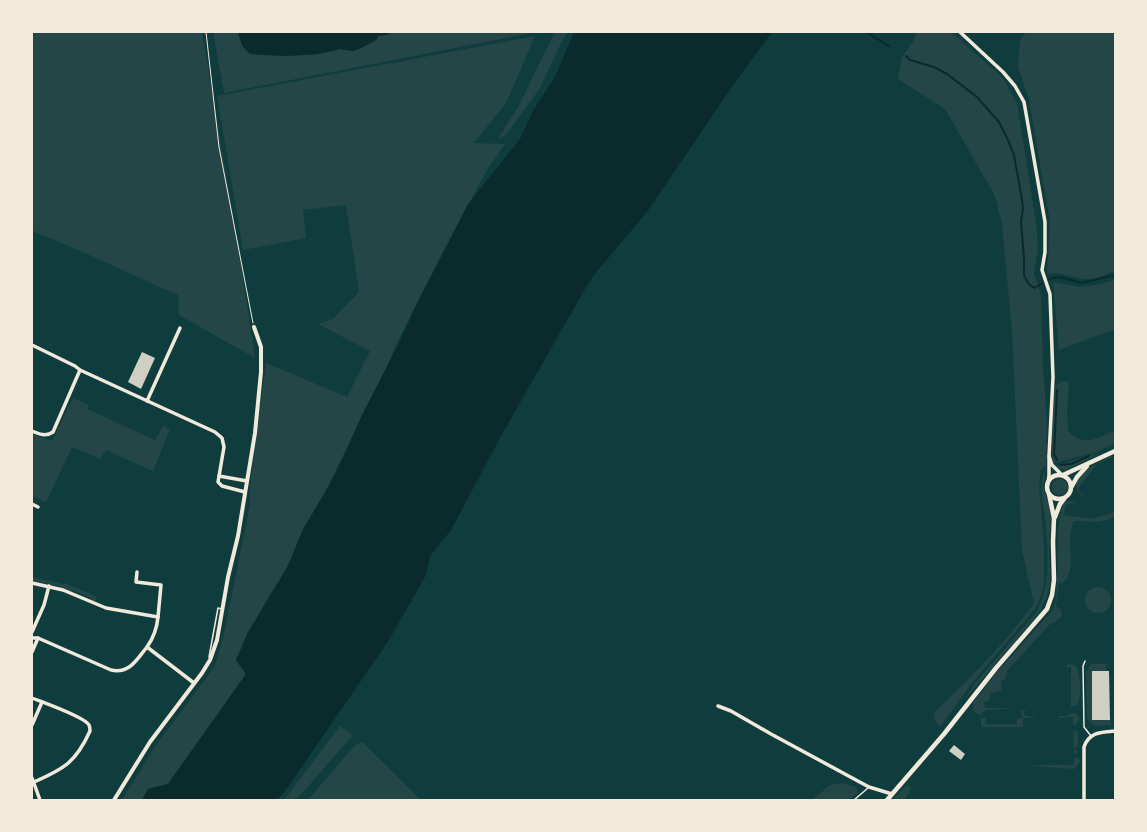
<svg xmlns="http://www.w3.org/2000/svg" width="1147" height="832" font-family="Ubuntu,sans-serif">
<rect width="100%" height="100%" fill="#0f3d3e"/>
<!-- green -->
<g fill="#244646">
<path d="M32,32H202L239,252L255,358L179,315L178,295C129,274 82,250 32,231Z"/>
<path d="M213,32H238L239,37L250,54L286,56L319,54L340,49L353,51L363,47L376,40L378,36L386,35L393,32H537L224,93Z"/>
<path d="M555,32H568L561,43L540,88L506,135L498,139L518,107Z"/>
<path d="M917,32H951L1003,78L1017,103L1036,223L1038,248L1034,273L1041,294L1043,369L1047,422L1046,466L1041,470L1039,485L1044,544V586L1039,601L1034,610L972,683L940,727L936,722L933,714C969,679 1005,644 1034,603L1022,550L1012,331L1002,224L995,196L945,109L898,79L902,57L914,40Z"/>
<path d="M1026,32H1115V270C1106,275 1096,280 1085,279C1072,278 1060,271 1047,274L1050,222L1029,100L1018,67L1020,40Z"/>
<path d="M535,36L506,103L474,143L505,144L489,167L476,190L418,304L398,340L385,372L365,412L286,569L267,599L236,660L246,674L168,784L148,789L142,800H122L156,745L215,666L224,634L250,505V486L266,363L347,397L370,351L318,324L333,319L359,292L346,205L303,210L306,238L243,250L217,96Z"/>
<path d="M1115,280V329L1059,350L1053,282L1081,287L1101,284Z"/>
<path d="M1064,381L1069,382L1067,412L1068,431C1084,447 1098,439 1115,430V443L1097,452L1054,463C1049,452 1054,402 1055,387L1058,384Z"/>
<path d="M73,398L89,405L87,409L155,440L163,426L170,429L153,471L106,450L100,459L72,447L46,502L32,496V434L52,441Z"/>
<path d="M1098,454L1066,470L1060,469L1056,466L1089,455Z"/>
<path d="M1115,455V456L1096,465L1079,487V491L1087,499C1084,497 1080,494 1078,491C1068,474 1104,460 1115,455Z"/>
<path d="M1046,468L1043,488L1050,506L1051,517L1049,547L1050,583L1046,599L1038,614L1023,632L965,699L974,684L1035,614C1052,589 1048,549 1045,520C1044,504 1037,483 1046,468Z"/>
<circle cx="1060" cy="487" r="8"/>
<path d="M1068,501H1072L1083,507L1074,503L1067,505L1065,508L1064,515L1092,519L1115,512V515C1106,524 1088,521 1075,521C1062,538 1081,570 1061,584L1059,582L1056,605L1058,608L1061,609L1062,616L1054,623H1051L1007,671L1005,680L1001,681L1002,691L990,693V700L984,702L985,708H1007L1006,709L986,710L982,712V715L976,713L973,710V703L996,673L1052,611L1055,605L1057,589L1058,528L1061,510L1063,504Z"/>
<path d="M32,577L63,584L65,583L97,597L95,602L91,600V598L73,590L71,591L56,585L32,581Z"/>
<circle cx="1098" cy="600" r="13"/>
<path d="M1067,664L1075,665C1081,672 1082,699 1077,705L1071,707V667H1067Z"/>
<path d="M1091,664H1107L1106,671L1092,672V720H1111V725C1102,725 1092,729 1087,718L1086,672Z"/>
<path d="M1021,709L1027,712H1024L1025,716L1035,717L1034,718H1023V727H981V718H986V724H1017V719L1022,718Z"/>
<path d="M1074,713L1078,715C1080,720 1078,724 1073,725V717L1059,718V716H1066Z"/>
<path d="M340,726L353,735L296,800H284Z"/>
<path d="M1073,730L1078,732V747H1075V750L1078,751V753L1074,754Z"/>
<path d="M359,743H363L421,800H308L354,746Z"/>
<path d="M1074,758H1078L1080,760L1078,765L1074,769L1025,765H1074Z"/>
<path d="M842,783L856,787L858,793L848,800H812L830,785Z"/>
<path d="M906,785L911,787L908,795L904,800H893Z"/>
</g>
<!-- water -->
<g fill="#0a2a2b">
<path d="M238,32H393L386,35L378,36L376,40L363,47L353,51L340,49L319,54L286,56L250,54L242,46Z"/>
<path d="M574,32H772L731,88L647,212L593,276L585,289L501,436L451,530L430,556L426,575L389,640L285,791L277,800H142L148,789L168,784L246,674L236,660L248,632L287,568L303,529L333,479L363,413L400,341L414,309L468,204L520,139L534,109L555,77Z"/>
</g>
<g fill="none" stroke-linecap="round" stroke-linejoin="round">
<!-- stream -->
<g stroke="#0a2a2b" stroke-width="2">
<path d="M866,32L889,46"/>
<path d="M906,56L910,60L934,67L947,74L977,97L999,122L1007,138L1014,155L1022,200L1023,209L1021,221L1024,259V276L1029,284L1034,288L1052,278L1061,277L1082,283L1115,275"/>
<path d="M1057,460L1054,454L1057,390"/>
<path d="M1060,465L1071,464L1089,456"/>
</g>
</g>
<!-- building -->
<g fill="#cfcfc3">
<path d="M142,352L155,358L141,389L128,382Z"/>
<path d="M1092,671H1109L1110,720H1092Z"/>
<path d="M954,745L965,754L961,760L949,751Z"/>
</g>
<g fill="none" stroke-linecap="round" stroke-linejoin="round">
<!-- path -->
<path stroke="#f1e9da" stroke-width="1" d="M206,32L219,147L253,323"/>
<!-- service -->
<g stroke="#f1e9da" stroke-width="1.5">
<path d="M209,657L218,608L222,609"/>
<path d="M1085,661L1083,666L1084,727L1091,736"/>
<path d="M854,800L868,788"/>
</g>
<!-- minor -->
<g stroke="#f1e9da" stroke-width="3.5">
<path d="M960,32L1003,72L1015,86L1024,102L1045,222V252L1042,270L1050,294L1053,377L1049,456"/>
<path d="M32,345L75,366L80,370L215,432L222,438L224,447L218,482L222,486L245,492"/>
<path d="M147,401L180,328"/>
<path d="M32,431C39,434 46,437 53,432L80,370"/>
<path d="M219,476L247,481"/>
<path d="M1048,483L1049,475V456L1052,465L1062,475"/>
<path d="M32,504L38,507"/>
<path d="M137,572L136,582L161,585L158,617"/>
<path d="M32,583L63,590L106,608L158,617C157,629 154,637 147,647L194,683"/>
<path d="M32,632L44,605L49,586"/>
<path d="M32,638H38L111,670C130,674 137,659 147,647"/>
<path d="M32,652L38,638"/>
<path d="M32,698C42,702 85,717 89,725C90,727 90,729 90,731C76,762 64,769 34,782"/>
<path d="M718,706L731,711L771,734L856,780L869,787L892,794"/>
<path d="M32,725L42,702"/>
<path d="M32,778L40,800"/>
<path d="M1084,800V747C1089,732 1101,732 1115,731"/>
</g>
<!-- tertiary -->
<path stroke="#f1e9da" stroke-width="4" d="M114,800L150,742L202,673L210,660L217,640L228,577L238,536L255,433L261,372V347L254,327"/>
<!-- secondary -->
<g stroke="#f1e9da" stroke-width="4.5">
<circle cx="1059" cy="487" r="12"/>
<path d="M1063,475L1115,451"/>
<path d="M1072,486L1077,477L1087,466"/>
<path d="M1055,517L1060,504L1064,499"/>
<path d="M887,800L944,734L996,668L1047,609L1052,595L1054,580L1053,542L1054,518L1049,494"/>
</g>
</g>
<!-- border -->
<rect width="1147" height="832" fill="none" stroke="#f1e9da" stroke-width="66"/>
</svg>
